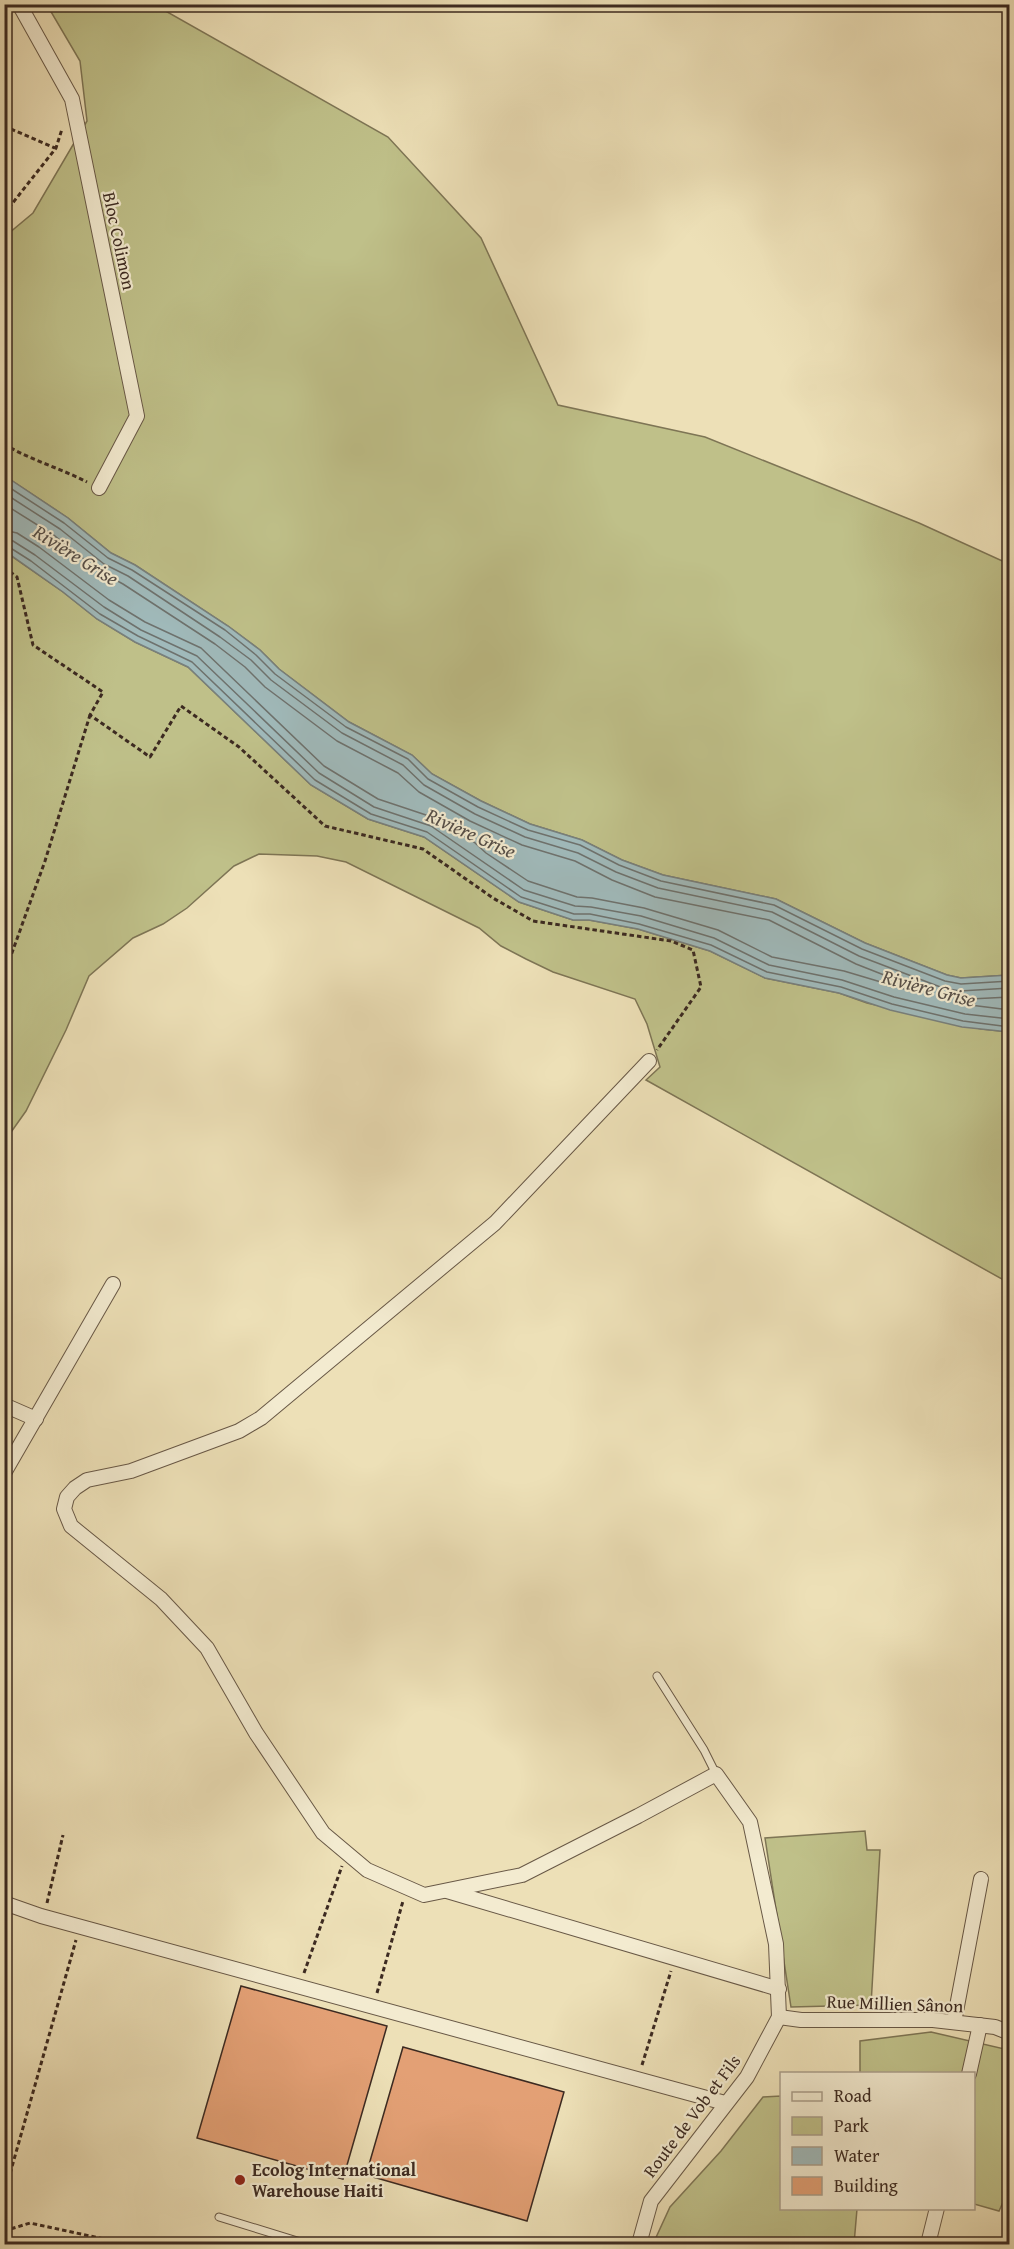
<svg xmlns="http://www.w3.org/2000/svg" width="1014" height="2249" font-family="'Gentium Book Plus',serif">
<rect width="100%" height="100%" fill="#ede0b7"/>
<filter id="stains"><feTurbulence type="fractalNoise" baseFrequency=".00333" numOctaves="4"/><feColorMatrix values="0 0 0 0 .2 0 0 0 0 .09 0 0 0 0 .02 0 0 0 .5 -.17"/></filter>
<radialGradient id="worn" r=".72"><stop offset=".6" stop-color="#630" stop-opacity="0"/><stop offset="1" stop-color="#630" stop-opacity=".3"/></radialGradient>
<!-- green -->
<g fill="#bfc089" stroke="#7e7555" stroke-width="1.5">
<path d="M47,5H155L388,137L481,238L558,405L705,437L919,523L1009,564V975L961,978L947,975L865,943L776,899L663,875L622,860L582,840L530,824L481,801L432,774L412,755L349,722L279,669L260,650L228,626L135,565L111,553L68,518L5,476V234L9,233L33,213L87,121L80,61Z"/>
<path d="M4,551L63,592L97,619L135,642L188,667L311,785L368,819L424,837L519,902L573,920H589L638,929L710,951L765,978L839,993L867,1003L981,1029L1009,1032V1283L646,1080L660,1067L647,1024L635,999L553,972L526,959L501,946L479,928L346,862L317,856L259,854L234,866L187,908L163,924L133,938L89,976L66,1030L26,1111L9,1135L5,1133Z"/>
<path d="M865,1831L867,1850H880L871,2005L791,2007L765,1838Z"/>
<path d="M931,2032L1009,2050V2189L999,2211L974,2204V2074L860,2073V2041Z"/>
<path d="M781,2096L782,2208L857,2209L854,2244H653L670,2207L721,2151L763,2097Z"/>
</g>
<!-- water -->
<path fill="#a0babb" stroke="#78807d" stroke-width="1.5" d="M5,476L68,518L111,553L135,565L228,626L260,650L279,669L349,722L412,755L432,774L481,801L530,824L582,840L622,860L663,875L776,899L865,943L947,975L961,978L1009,975V1032L962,1027L890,1010L839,993L765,978L710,951L638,929L589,920H573L519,902L424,837L368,819L311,785L188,667L135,642L97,619L63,592L5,551Z"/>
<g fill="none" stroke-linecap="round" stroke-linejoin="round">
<!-- shore -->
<g stroke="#6e726e" stroke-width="1.5">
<path d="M4,484L64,523L108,558L132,570L225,630L256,655L275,674L346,727L408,759L428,779L478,807L528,830L580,845L619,865L661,881L774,905L862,949L945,981L961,984L1010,981"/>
<path d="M4,493L60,529L104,564L128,576L220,637L251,660L271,680L342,733L403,765L424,785L475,814L525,837L578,853L616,872L658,888L772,912L859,956L943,988L960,991L1010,988"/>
<path d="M4,504L55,536L99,571L123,584L215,644L245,667L265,687L337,741L398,773L419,792L470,821L522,845L575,861L612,880L655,897L769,920L856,964L912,986L914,990L911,991L844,971L772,957L718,930L644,908L592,898L577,897L528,881L486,853L474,842L435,818L378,799L324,766L201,648L145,622L109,600L39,547L17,533L4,530"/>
<path d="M4,539L13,541L35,555L104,607L141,630L197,656L319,773L374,807L431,826L524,890L575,906L591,907L641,916L714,938L769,965L842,980L894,997L965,1014L1010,1019"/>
<path d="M4,547H9L31,561L100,614L138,636L192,662L315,780L371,814L427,832L521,897L574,914H590L639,924L711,945L767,972L841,987L892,1004L963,1021L1010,1027"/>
<path d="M1010,997L970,999L968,1002L970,1005L1010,1010"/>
</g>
</g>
<!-- building -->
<g fill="#e3a075" stroke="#3c2a21" stroke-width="1.5">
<path d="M241,1986L387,2026L343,2179L197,2138Z"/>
<path d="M403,2047L564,2092L527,2221L366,2175Z"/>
</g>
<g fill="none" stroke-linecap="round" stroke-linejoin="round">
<defs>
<g id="service">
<path d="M657,1676L704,1750L716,1774"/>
<path d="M219,2217L307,2244"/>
</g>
<g id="minor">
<path d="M19,4L72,99L137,416L99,488"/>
<path d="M4,1405L36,1419"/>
<path d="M4,1473L113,1284"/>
<path d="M447,1891L779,1989"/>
<path d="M4,1903L41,1916L725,2103"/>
<path d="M779,2017L801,2020H933L995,2027L1010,2033"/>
<path d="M954,2022L981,1879"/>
<path d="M969,2074L980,2025"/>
<path d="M639,2244L651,2201L747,2077L779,2017L776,1944L750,1822L716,1774L638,1816L522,1875L424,1895L367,1870L323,1833L256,1733L207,1648L161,1599L71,1526L64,1509L67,1497L75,1488L87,1480L131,1471L239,1431L261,1418L495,1223L649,1061"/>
<path d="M928,2244L937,2208"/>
</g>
</defs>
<!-- service casing -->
<use href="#service" stroke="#685846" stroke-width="9"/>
<!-- minor casing -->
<use href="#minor" stroke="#685846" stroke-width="16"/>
<!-- path -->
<g stroke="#3c2a21" stroke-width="3" stroke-dasharray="4.5 3" stroke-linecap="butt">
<path d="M4,126L55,148"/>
<path d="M4,214L56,148L62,129"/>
<path d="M4,444C30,460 60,468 87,482"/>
<path d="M4,567L17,577L33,645L103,692L90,715L150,757L181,706L239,747L325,826L423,849L493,898L533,921L671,941L693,950L701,987L657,1050"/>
<path d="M4,975L45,861L90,715"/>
<path d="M47,1903L63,1835"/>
<path d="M304,1973L342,1866"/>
<path d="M377,1993L403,1901"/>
<path d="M642,2065L671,1971"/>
<path d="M4,2195L76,1940"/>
<path d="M4,2231L30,2223L127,2244"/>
</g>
<!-- service -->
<use href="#service" stroke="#f3ebd0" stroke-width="7"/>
<!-- minor -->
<use href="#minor" stroke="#f3ebd0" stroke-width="14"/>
</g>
<!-- markers -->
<circle fill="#8f2418" stroke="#f3ebd0" stroke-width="2" cx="240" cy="2180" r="6"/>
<g text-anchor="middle" stroke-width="4.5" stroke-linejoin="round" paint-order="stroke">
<!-- street labels -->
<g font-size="18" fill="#3c2a21" stroke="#f3ebd0">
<text transform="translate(119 241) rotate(78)" y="6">Bloc Colimon</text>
<text transform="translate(895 2004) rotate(2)" y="6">Rue Millien Sânon</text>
<text transform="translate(692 2116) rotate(-53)" y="6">Route de Vob et Fils</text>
</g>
<!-- poi labels -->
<g font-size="18" font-weight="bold" fill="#3c2a21" stroke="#f3ebd0" text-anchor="start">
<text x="252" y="2176">Ecolog International<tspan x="252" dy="21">Warehouse Haiti</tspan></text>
</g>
<!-- water labels -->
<g font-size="20" font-style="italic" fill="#554e48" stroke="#f3ebd0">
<text transform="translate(76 555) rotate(32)" y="7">Rivière Grise</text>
<text transform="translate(471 833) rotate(24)" y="7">Rivière Grise</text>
<text transform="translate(929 988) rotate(15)" y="7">Rivière Grise</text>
</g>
</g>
<!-- margin -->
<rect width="1014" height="2249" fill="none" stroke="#ede0b7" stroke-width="24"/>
<rect x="6" y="6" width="1002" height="2237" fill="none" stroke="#3c2a21" stroke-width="3"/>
<rect x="12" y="12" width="990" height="2225" fill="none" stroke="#3c2a21" stroke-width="1.5"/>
<!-- legend -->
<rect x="780" y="2072" width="195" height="138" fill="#f3ebd0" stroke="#aa9e8a" stroke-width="1.5"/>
<rect x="792" y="2092" width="30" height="9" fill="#f3ebd0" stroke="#aa9e8a" stroke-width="1.5"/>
<text x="834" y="2102" font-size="18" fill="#3c2a21">Road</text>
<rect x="792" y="2117" width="30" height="18" fill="#bfc089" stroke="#aa9e8a" stroke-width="1.5"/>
<text x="834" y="2132" font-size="18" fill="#3c2a21">Park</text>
<rect x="792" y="2147" width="30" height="18" fill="#a0babb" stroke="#aa9e8a" stroke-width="1.5"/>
<text x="834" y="2162" font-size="18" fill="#3c2a21">Water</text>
<rect x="792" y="2177" width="30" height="18" fill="#e3a075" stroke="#aa9e8a" stroke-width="1.5"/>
<text x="834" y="2192" font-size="18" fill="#3c2a21">Building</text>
<rect width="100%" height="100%" filter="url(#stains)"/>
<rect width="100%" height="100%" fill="url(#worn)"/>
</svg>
